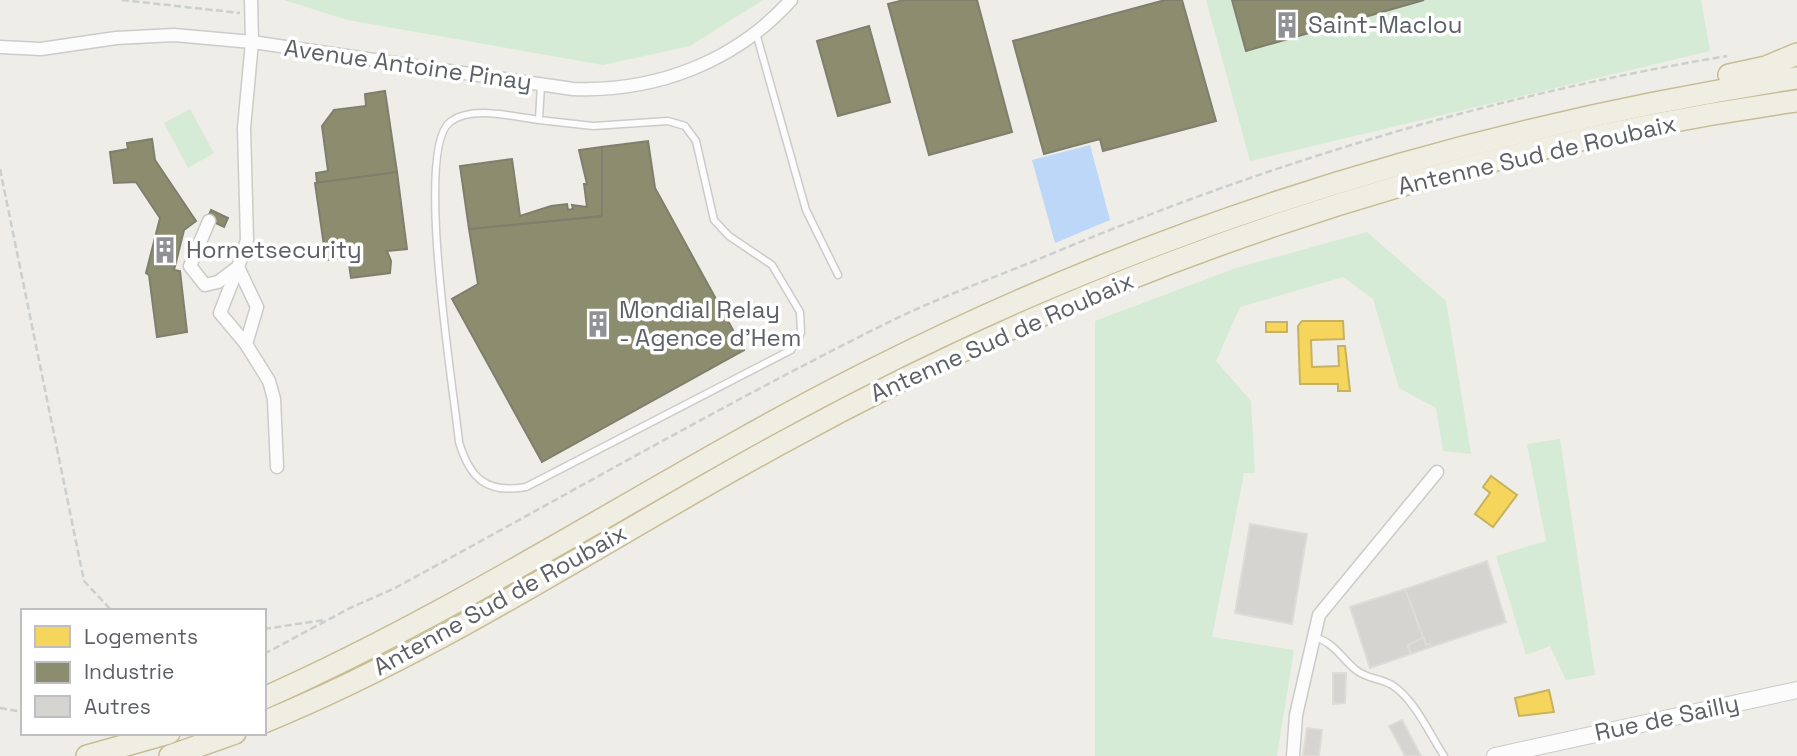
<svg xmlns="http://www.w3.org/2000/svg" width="1797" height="756" font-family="'Space Grotesk',sans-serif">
<rect width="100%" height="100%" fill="#eeede8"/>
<!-- green -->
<g fill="#d5ebd5">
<path d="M284,0H763L690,46L603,65L348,20Z"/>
<path d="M1206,0H1232L1246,50L1424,0H1701L1710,51L1250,161Z"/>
<path d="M190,109L214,153L188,168L164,123Z"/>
<path d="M1367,232L1446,301L1471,454L1443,451L1436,408L1399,388L1373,299L1343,277L1240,307L1216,361L1251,401L1255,473H1244L1212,637L1294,650L1277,756H1095V321L1236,268Z"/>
<path d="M1560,439L1595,675L1566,680L1550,646L1526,655L1496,556L1546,541L1527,444Z"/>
</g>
<!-- water -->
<path fill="#bcd7f8" d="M1090,145L1110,220L1055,243L1032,160Z"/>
<!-- homes -->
<g fill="#f6d55c" stroke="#c8b25f" stroke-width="2">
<path d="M1302,321H1343L1344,339L1311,340L1312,367L1339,366L1338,346H1345L1350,391H1338V384H1300L1298,326Z"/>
<rect x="1266" y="322" width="21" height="10"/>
<path d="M1491,476L1517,495L1493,527L1475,514L1490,493L1483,487Z"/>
<path d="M1549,690L1554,712L1519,716L1515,698Z"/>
</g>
<!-- industry -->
<g fill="#8c8c6e" stroke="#7e7f6c" stroke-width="2">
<path d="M904,0H977L1012,132L929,155L888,4Z"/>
<path d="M1165,0H1182L1216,121L1103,151L1100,139L1044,154L1013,41Z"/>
<path d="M1232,0H1424L1246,51Z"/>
<path d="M869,26L890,102L838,116L817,41Z"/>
<path d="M385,91L397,172L317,183L316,173L328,171L322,126L334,110L366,106L365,94Z"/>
<path d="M152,139L155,160L196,221L184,230L174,270L180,271L187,332L157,337L149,275L146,273L160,218L136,182L114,183L110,152L128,149L127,143Z"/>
<path d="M648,141L655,188L744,350L542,462L452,299L478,284L469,229L602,216V147Z"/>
<path d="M602,147V216L469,229L460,166L512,159L520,216L551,206L567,204L568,210L573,209L572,205L587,207L584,184H587L579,150Z"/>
<path d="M397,172L407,249L387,251L391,261L390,273L351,278L348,257L326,260L315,183Z"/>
<path d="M211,210L228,218L224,227L207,219Z"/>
</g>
<!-- building -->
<g fill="#d5d4d1" stroke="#dedcd7" stroke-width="2">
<path d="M1250,524L1307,534L1292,624L1235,613Z"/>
<path d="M1487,561L1506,622L1431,647L1430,644L1426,645L1405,589Z"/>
<path d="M1405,589L1423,637L1408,646L1411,654L1370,668L1350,607Z"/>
<path d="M1423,637L1426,645L1430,644L1431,647L1411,654L1408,646Z"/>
<path d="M1333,673H1346L1345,703L1333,704Z"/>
<path d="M1402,720L1421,756H1405L1389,726Z"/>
<path d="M1307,728L1322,730L1319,756H1303Z"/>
</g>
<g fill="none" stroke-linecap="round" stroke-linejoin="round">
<defs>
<g id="lane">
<path d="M756,33L806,210L838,275"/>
<path d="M539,120L593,126L668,121L685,126L696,141L714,220L729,236L772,265L800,312L801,333L791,350L526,487C487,494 470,479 459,442C454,391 414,149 450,122C472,105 514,117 539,120L541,84"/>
<path d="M1314,637C1334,642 1341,658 1356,670C1367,679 1380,678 1392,685C1415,700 1429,733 1444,756"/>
</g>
<g id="street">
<path d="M0,47L41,49L116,38L174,35L252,42L573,89C656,92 735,62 791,0"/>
<path d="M209,221L190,266L205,285L218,282L238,267L247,240L244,128L252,42L251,0"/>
<path d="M238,267L257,307L246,344L269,381L274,399L277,467"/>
<path d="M238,267L220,313L246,344"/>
<path d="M1293,756L1296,715L1319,615L1437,472"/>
</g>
<path id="secondary" d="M1495,756L1797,690"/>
<g id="highway">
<path d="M1729,75L1766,67L1797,54"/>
<path d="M264,698C474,605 663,475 868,372C1160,224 1473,128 1797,78"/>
<path d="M264,722C447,647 613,534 787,440C1099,269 1444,150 1797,101"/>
<path d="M87,756L169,733"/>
<path d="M170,756L235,733"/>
</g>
</defs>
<!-- lane casing -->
<use href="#lane" stroke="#cbcbca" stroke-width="9"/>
<!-- street casing -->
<use href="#street" stroke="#cbcbca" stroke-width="15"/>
<!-- secondary casing -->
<use href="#secondary" stroke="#cacbca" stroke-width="18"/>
<!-- highway casing -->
<use href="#highway" stroke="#c6bd94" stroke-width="24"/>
<!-- path -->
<g stroke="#cbcfcd" stroke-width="2.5" stroke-dasharray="7 3.5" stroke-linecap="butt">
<path d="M122,0L240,13"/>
<path d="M0,169L84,581L112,611"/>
<path d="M264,629L324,620"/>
<path d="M264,654L350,608L393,589C556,501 718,407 885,324C935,299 988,280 1039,259C1262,165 1488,96 1727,56"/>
<path d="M0,708L23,712"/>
</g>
<!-- lane -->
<use href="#lane" stroke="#fcfcfc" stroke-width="6"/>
<!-- street -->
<use href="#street" stroke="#fcfcfc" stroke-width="12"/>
<!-- secondary -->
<use href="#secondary" stroke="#fcfcfc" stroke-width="16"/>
<!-- highway -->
<use href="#highway" stroke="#f0eee2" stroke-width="21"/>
</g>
<!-- icons -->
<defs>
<symbol id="building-bare" viewBox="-9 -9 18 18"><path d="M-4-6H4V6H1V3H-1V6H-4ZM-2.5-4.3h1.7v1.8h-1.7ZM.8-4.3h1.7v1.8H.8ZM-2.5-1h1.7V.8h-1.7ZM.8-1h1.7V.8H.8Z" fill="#909194" stroke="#fff" stroke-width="2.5" paint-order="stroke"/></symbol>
</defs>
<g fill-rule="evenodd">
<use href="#building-bare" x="1268" y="6" width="38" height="38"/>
<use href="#building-bare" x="146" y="231" width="38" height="38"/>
<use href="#building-bare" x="579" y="305" width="38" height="38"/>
</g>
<g text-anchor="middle" stroke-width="7" stroke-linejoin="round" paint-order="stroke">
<!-- poi labels -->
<g font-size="24" fill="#5d6067" stroke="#fff" text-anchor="start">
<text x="1308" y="33">Saint-Maclou</text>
<text x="186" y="258">Hornetsecurity</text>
<text x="619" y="318">Mondial Relay<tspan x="619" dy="28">- Agence d'Hem</tspan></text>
</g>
<!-- street labels -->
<g font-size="24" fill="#5d6067" stroke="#fff">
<text transform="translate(408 65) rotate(8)" y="8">Avenue Antoine Pinay</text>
<text transform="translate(1537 155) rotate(-13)" y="8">Antenne Sud de Roubaix</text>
<text transform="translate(1002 337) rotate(-24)" y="8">Antenne Sud de Roubaix</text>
<text transform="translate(500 600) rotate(-29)" y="8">Antenne Sud de Roubaix</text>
<text transform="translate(1667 718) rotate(-12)" y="8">Rue de Sailly</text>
</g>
</g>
<!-- legend -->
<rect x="21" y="609" width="245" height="126" fill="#ffffff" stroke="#bebfc2" stroke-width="2"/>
<rect x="35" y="626" width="35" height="21" fill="#f6d55c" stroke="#bebfc2" stroke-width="2"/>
<text x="84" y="644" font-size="21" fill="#5d6067">Logements</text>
<rect x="35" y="662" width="35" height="21" fill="#8c8c6e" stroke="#bebfc2" stroke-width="2"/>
<text x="84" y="679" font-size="21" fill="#5d6067">Industrie</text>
<rect x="35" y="696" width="35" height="21" fill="#d5d4d1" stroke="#bebfc2" stroke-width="2"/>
<text x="84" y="714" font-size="21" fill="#5d6067">Autres</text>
</svg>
